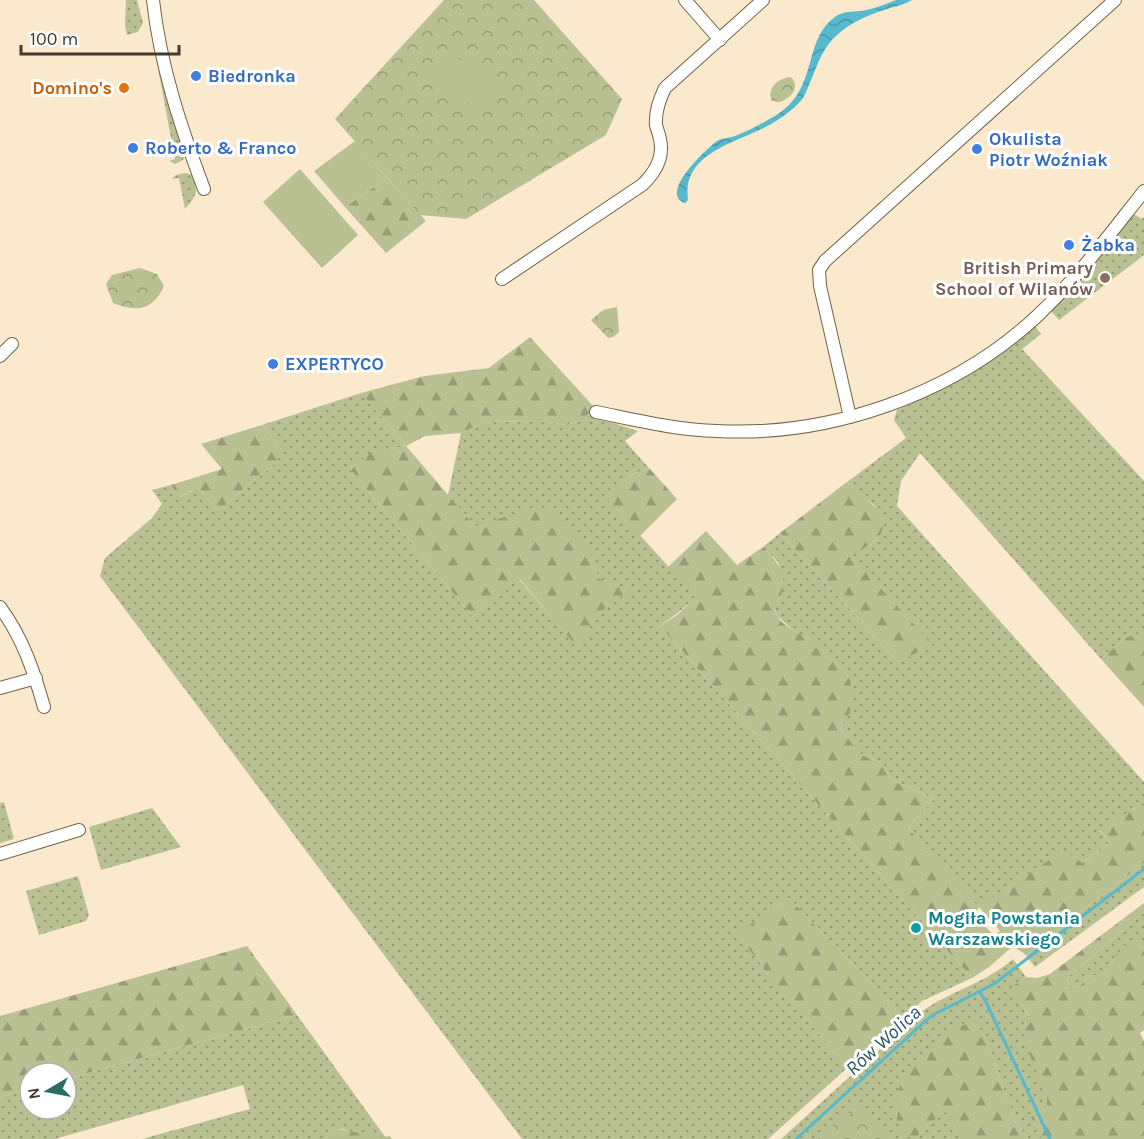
<svg xmlns="http://www.w3.org/2000/svg" width="1144" height="1139" font-family="Karla,sans-serif">
<defs>
<pattern id="grass-dots" width="8" height="8" patternUnits="userSpaceOnUse" patternTransform="scale(1.5)"><rect width="8" height="8" fill="#b9c092"/><path d="M2 2h.1M6 6h.1" fill="none" stroke="#989d78" stroke-width="1.8" stroke-linecap="round"/></pattern>
<pattern id="forest-firs" width="22" height="20" patternUnits="userSpaceOnUse" patternTransform="scale(1.5)"><rect width="22" height="20" fill="#b9c092"/><path d="M5 1l3.5 6h-7zM16 11l3.5 6h-7z" fill="#989d78"/></pattern>
<pattern id="park-crowns" width="20" height="18" patternUnits="userSpaceOnUse" patternTransform="scale(1.5)"><rect width="20" height="18" fill="#b9c092"/><path d="M2 6a3 3 0 1 1 6 0M12 15a3 3 0 1 1 6 0" fill="none" stroke="#989d78"/></pattern>
<pattern id="water-waves" width="16" height="10" patternUnits="userSpaceOnUse" patternTransform="scale(1.5)"><rect width="16" height="10" fill="#56b9cd"/><path d="M0 5q4-4 8 0t8 0" fill="none" stroke="#4997a7"/></pattern>
</defs>
<rect width="100%" height="100%" fill="#fae9cd"/>
<!-- grass -->
<g fill="url(#grass-dots)">
<path d="M126,0H137L143,23L138,32L127,35L125,25Z"/>
<path d="M155,52L168,103L185,154L183,160L175,164L169,161L175,159Z"/>
<path d="M185,173L192,175C198,193 198,194 185,209L179,178L172,179L176,175Z"/>
<path d="M1134,214L1142,219L1144,217V255L1059,320L1051,311L1084,276Z"/>
<path d="M1035,326L1041,334L1022,349L1144,481V636L1127,637L1101,659L920,453L901,481L897,506L1144,782V803L1100,831L1110,842L1082,863L1064,851L978,907L908,828L934,799L894,781L879,762L862,755L840,729L850,710L810,639L793,630L777,616L775,608L783,590L778,562L763,547L780,533L898,662L932,645L850,556L876,540L875,506L847,482L906,438L894,420L897,410C950,387 990,362 1035,326Z"/>
<path d="M361,393L406,446L391,449L376,450L350,469L473,617L518,578L577,646L599,613L628,591L598,578L590,551L475,526L448,495L461,433L478,425L490,422L540,421L567,425L585,419L588,415L638,431L625,441L649,468L633,474L608,500L697,598L660,626L972,978L922,1001L904,1018L789,898L737,934L847,1068L768,1139H522L100,576L105,558L152,518L162,504L152,490L171,485L181,497L197,487L219,511L251,482L272,467L281,449L262,425Z"/>
<path d="M4,802L14,839L0,843V803Z"/>
<path d="M152,808L181,847L101,870L89,827Z"/>
<path d="M1144,863V887L1035,967L1026,955Z"/>
<path d="M78,876L89,915L86,921L39,935L26,891Z"/>
<path d="M1144,912V950L1137,944L1113,959L1107,973L1087,977L1082,985L1070,987L1067,978Z"/>
<path d="M1013,959L1026,977L1013,987L1029,1017L1039,1076L1047,1097L1046,1109L1032,1117L1042,1139H1029L1013,1119L1011,1109L986,1039L975,1022L918,1059L899,1086L896,1116L917,1137L931,1122L947,1110L960,1139H781L921,1012C950,991 986,983 1013,959Z"/>
<path d="M297,1015L386,1138L362,1136L343,1129H333L326,1135L327,1139H142L250,1109L243,1085L55,1139H0V1097L30,1089V1109H66V1079Z"/>
</g>
<!-- forest -->
<g fill="url(#forest-firs)" fill-rule="evenodd">
<path d="M387,178L426,221L386,253L345,207Z"/>
<path d="M530,337L594,407L585,419L567,425L540,421L490,422L478,425L461,433L425,436L406,446L475,526L514,514L552,506L590,551L598,578L629,591L599,613L577,647L519,578L473,617L350,469L376,449H391L406,446L361,393L424,376L489,368Z"/>
<path d="M262,425L281,449L282,454L272,467L251,482L219,511L197,487L180,497L171,485L222,469L201,444Z"/>
<path d="M649,468L677,499L640,536L607,499L633,474Z"/>
<path d="M847,482C862,495 900,520 874,541C867,547 858,551 851,556L933,645L898,662L780,533Z"/>
<path d="M706,531L737,565L763,547C775,559 786,571 783,590C781,598 772,607 777,616C782,625 797,632 806,637C835,653 858,674 851,709C849,716 843,723 840,729L862,755L879,762L894,781L934,799L908,828L978,906L1065,850L1082,863L1110,842L1100,830L1144,803V863L1026,955L1013,946L989,967L972,978L660,626L677,615L696,598L668,567ZM979,907L1000,931L994,936L975,915Z"/>
<path d="M1140,635L1144,636V707L1101,659L1127,637Z"/>
<path d="M789,898L904,1018L847,1068L736,934Z"/>
<path d="M1144,903V912L1067,978L1070,987L1081,985L1087,977L1107,973L1113,959L1125,945L1137,944L1144,950V1030L1140,1033L1144,1041V1139H1042L1031,1117L1046,1109L1047,1097L1026,1046L1022,1026L1029,1016L1012,987L1026,977L1037,978L1050,974Z"/>
<path d="M247,946L297,1015L66,1079V1073H30V1089L0,1097V1016Z"/>
<path d="M975,1022L986,1039L1011,1109L1013,1119L1029,1139H960L947,1111L931,1122L917,1137H907L900,1133C896,1118 894,1102 899,1087C901,1081 906,1076 909,1071C926,1047 947,1028 975,1022Z"/>
<path d="M333,1129C351,1129 372,1139 390,1136L392,1139H327L326,1135Z"/>
</g>
<!-- park -->
<g fill="url(#park-crowns)">
<path d="M444,0H534L622,99L606,135L466,219L420,215L335,119Z"/>
<path d="M789,77L792,78C800,89 790,98 780,102L772,101L770,95C771,85 779,79 789,77Z"/>
<path d="M140,268L157,274L164,286C153,311 136,312 113,303L106,284L112,275Z"/>
<path d="M617,307L619,332L613,337L608,338L591,320L603,310Z"/>
<path d="M858,1103L890,1139H818Z"/>
</g>
<!-- pitch -->
<g fill="#b9c092">
<path d="M448,53L501,82L485,112L432,83Z"/>
<path d="M355,141L387,178L345,207L314,171Z"/>
<path d="M300,169L358,235L322,268L263,202Z"/>
</g>
<!-- water -->
<path fill="url(#water-waves)" d="M896,0H912C904,5 896,6 887,9C868,15 849,23 835,37C818,53 814,78 803,98C798,105 787,114 779,119C747,142 681,148 688,200L685,203C658,194 706,149 717,141C722,138 729,138 735,136C748,131 763,123 775,116C819,90 802,41 835,17C843,11 851,12 861,11C873,9 884,5 896,0Z"/>
<g fill="none" stroke-linecap="round" stroke-linejoin="round">
<!-- stream -->
<g stroke="#56b9cd" stroke-width="3">
<path d="M980,992L986,1002L1050,1139"/>
<path d="M796,1139L931,1016L994,984L1144,869"/>
</g>
<defs>
<g id="street">
<path d="M153,0C160,65 181,128 204,189"/>
<path d="M685,0L720,40"/>
<path d="M502,279L642,185C656,172 664,157 660,139C659,134 657,129 656,125C655,111 659,100 665,88L763,0"/>
<path d="M0,356L12,344"/>
<path d="M596,412C636,420 676,430 717,431C830,437 951,395 1035,318C1076,280 1109,235 1144,191"/>
<path d="M850,417L820,286L819,270L825,261L1115,0"/>
<path d="M0,607C23,638 34,672 44,707"/>
<path d="M0,688L36,678"/>
<path d="M0,854L79,830"/>
</g>
</defs>
<!-- street casing -->
<use href="#street" stroke="#716349" stroke-width="14"/>
<!-- street -->
<use href="#street" stroke="#fff" stroke-width="12"/>
</g>
<!-- markers -->
<g fill="#3f7fe0" stroke="#fff" stroke-width="2">
<circle cx="196" cy="76" r="6"/>
<circle cx="133" cy="148" r="6"/>
<circle cx="977" cy="149" r="6"/>
<circle cx="1069" cy="245" r="6"/>
<circle cx="273" cy="364" r="6"/>
</g>
<circle fill="#e8710a" stroke="#fff" stroke-width="2" cx="124" cy="88" r="6"/>
<circle fill="#8d6e63" stroke="#fff" stroke-width="2" cx="1105" cy="278" r="6"/>
<circle fill="#0f9aa8" stroke="#fff" stroke-width="2" cx="916" cy="928" r="6"/>
<g text-anchor="middle" stroke-width="6" stroke-linejoin="round" paint-order="stroke">
<!-- shop labels -->
<g font-size="18" font-weight="bold" fill="#366cbe" stroke="#fff" text-anchor="start">
<text x="208" y="82">Biedronka</text>
<text x="989" y="145">Okulista<tspan x="989" dy="21">Piotr Woźniak</tspan></text>
<text x="145" y="154">Roberto &amp; Franco</text>
<text x="1081" y="251">Żabka</text>
<text x="285" y="370">EXPERTYCO</text>
</g>
<!-- food labels -->
<g font-size="18" font-weight="bold" fill="#c56008" stroke="#fff" text-anchor="end">
<text x="112" y="94">Domino's</text>
</g>
<!-- education labels -->
<g font-size="18" font-weight="bold" fill="#785e54" stroke="#fff" text-anchor="end">
<text x="1093" y="274">British Primary<tspan x="1093" dy="21">School of Wilanów</tspan></text>
</g>
<!-- culture labels -->
<g font-size="18" font-weight="bold" fill="#0d838f" stroke="#fff" text-anchor="start">
<text x="928" y="924">Mogiła Powstania<tspan x="928" dy="21">Warszawskiego</tspan></text>
</g>
<!-- water labels -->
<g font-size="20" font-style="italic" fill="#2b565f" stroke="#fff">
<text transform="translate(883 1040) rotate(-42)" y="7">Rów Wolica</text>
</g>
</g>
<!-- north arrow -->
<g transform="translate(48 1091) rotate(260)"><circle r="28" fill="#ffffff" stroke="#b3b0ac" stroke-width="1.5"/>
<path d="M0-4.5L10 22L0 15L-10 22Z" fill="#296e62"/>
<text y="-9" font-size="16" font-weight="bold" text-anchor="middle" fill="#403a2f">N</text>
</g>
<!-- scale -->
<path d="M21 45v9h158v-9" fill="none" stroke="#403a2f" stroke-width="3"/>
<text x="30" y="45" font-size="18" fill="#403a2f" stroke="#ffffff" stroke-width="4.5" paint-order="stroke">100 m</text>
</svg>
